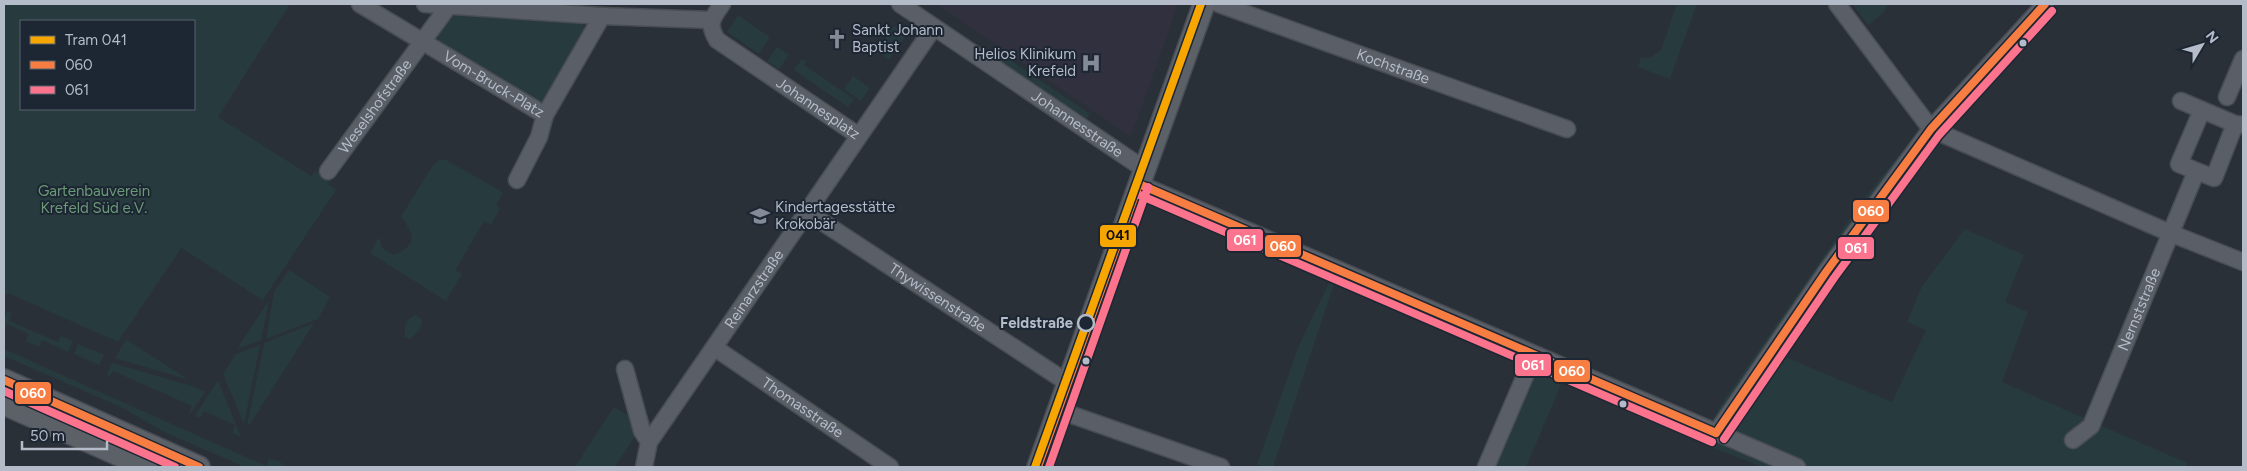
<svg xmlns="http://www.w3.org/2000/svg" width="2247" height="471" font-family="Figtree,sans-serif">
<rect width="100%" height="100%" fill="#2a3038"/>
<!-- medical -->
<path fill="#31303e" d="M937,4H1178L1136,123L1130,136Z"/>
<!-- green -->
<g fill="#273a3e" fill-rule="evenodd">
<path d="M4,4H290L218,117L311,176L315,171L330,180L328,184L336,190L263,300L181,248L118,342L8,293L5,297L4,296ZM21,21H194V109H21Z"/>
<path d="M1677,4H1697L1670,79L1638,67L1641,57L1650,58L1661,50Z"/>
<path d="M1852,4H1888L1884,12L1868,25Z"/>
<path d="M455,13L577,20L586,29L543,105L440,44C434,33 445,19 455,13Z"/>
<path d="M738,15L770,37L759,54L727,32Z"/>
<path d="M894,26L907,34L889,60L883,56L888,49L881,44Z"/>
<path d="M777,47L789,55L779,69L767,61Z"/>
<path d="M994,49L1090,114L1086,120L994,59Z"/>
<path d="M802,59L806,61L804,65L854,99L848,107L794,70Z"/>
<path d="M853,76L870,88L861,101L844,89Z"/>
<path d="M1917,133L1939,146L1829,290L1783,356L1892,402L1926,330L1907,322L1922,286L1965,229L2024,255L2005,302L2028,312L2002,382L2187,463L2186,467H1762L1699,442L1724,400L1862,201Z"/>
<path d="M439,160H446L503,192L496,205L500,208L491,225L484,221L455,270L462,274L446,301L370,253L379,237L382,248L394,255C417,245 415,235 401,217L433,165Z"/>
<path d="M289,270L330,297L318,319L266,339L274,292Z"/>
<path d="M1329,283L1334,284L1273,467L1257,465L1299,345Z"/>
<path d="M269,300L261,340L237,349Z"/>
<path d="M7,311L12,313L9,321L58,342L61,336L73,341L68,352L42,340L39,347L26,341L29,334L7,324L4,330V320Z"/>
<path d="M415,315L422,319C422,328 417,334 410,339L405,337C404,326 405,320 415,315Z"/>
<path d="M314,323L250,424L247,426L264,343Z"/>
<path d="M126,340H127L189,380L115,358Z"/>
<path d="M78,344L104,355L99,365L74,354Z"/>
<path d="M260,345L244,424L223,374L236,354Z"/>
<path d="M4,349L266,466L269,459L279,461L286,467H245L162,431L123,408L4,356Z"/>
<path d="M112,363L192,386L205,392L190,414H189L192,406L113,371L109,377L107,375Z"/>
<path d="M1537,372L1561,385L1526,467H1495Z"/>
<path d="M218,380L241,437L232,433L235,425L204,411L200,418L195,416Z"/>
<path d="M614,407L630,417L635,436L615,467H575Z"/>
</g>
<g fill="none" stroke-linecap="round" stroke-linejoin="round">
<defs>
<g id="minor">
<path id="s1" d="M360,4L545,115"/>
<path d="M425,4L602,16L545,115L539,137L517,180"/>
<path id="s2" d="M722,4C712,19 707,23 717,40L859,136"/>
<path id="s3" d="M900,4L1144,169"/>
<path id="s4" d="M1219,4L1567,129"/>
<path d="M1837,4L1931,129L2170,233L2243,262"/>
<path d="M602,16L711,20"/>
<path d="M2227,97L2243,59"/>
<path d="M2181,101L2235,124L2243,125"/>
<path d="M2202,110L2179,164L2214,178L2235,124"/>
<path id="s5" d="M328,171L450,4"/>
<path d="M1139,184L1797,467"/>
<path id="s6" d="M807,212L1068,383"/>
<path id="s7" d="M715,348L890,467"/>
<path d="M625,369L642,431L649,442"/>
<path d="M1058,410L1221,467"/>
<path d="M1716,433L1826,272L1931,129L2045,4"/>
<path id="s8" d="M2073,440L2091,426L2196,172"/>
<path id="s9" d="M644,467L649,442L934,27"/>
<path d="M1486,467L1534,355"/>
</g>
<g id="major">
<path d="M4,380L199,467"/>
<path d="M4,404L146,467"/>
<path d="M1038,467L1204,4"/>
</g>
</defs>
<!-- minor casing -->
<use href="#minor" stroke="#484c53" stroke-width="19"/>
<!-- major casing -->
<use href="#major" stroke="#484c55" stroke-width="24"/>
<!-- minor -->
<use href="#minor" stroke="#5a5e66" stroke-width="16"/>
<!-- major -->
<use href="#major" stroke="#5c6168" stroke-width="21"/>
<defs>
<g id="bus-1">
<path d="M1139,184L1716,433"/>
<path d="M4,380L199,467"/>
<path d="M1716,433L1826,272L1931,129L2045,4"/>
<path d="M1038,467L1139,184"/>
</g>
<g id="bus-2">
<path d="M1135,193L1712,442"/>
<path d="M4,391L175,467"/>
<path d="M1724,439L1834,278L1939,135L2052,11"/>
<path d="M1049,467L1148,187"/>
</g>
</defs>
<!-- bus-1 casing -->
<use href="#bus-1" stroke="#1d2633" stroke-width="11"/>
<!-- bus-2 casing -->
<use href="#bus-2" stroke="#1d2633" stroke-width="11"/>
<!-- bus-1 -->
<use href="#bus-1" stroke="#f77d43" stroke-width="8"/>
<!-- bus-2 -->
<use href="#bus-2" stroke="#fc738d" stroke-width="8"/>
<defs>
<path id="tram-1" d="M1035,467L1201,4"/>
</defs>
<!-- tram-1 casing -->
<use href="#tram-1" stroke="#1d2633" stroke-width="11"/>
<!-- tram-1 -->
<use href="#tram-1" stroke="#f7a600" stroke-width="8"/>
</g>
<!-- icons -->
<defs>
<symbol id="church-bare" viewBox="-9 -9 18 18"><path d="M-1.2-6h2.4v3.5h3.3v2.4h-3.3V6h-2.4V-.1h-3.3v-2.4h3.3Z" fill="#848b96" stroke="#1d2633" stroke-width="2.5" paint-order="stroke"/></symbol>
<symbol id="hospital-bare" viewBox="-9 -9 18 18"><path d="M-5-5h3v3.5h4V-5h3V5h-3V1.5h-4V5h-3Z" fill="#848b96" stroke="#1d2633" stroke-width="2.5" paint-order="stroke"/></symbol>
<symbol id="school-bare" viewBox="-9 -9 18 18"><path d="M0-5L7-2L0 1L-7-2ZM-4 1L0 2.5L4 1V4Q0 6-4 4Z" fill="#848b96" stroke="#1d2633" stroke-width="2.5" paint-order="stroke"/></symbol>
</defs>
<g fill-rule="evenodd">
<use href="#church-bare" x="823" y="25" width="28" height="28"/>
<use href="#hospital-bare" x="1077" y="49" width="28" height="28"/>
<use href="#school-bare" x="746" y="202" width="28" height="28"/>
</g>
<!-- markers -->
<g fill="#b4bcc9" stroke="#1d2633" stroke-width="2">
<circle cx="2023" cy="43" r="4.5"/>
<circle cx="1086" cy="361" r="4.5"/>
<circle cx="1623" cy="404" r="4.5"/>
</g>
<circle fill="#1d2633" stroke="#b4bcc9" stroke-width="2.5" cx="1086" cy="323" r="8"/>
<g text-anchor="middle" stroke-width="4" stroke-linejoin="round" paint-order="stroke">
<!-- poi labels -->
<g font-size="15" fill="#b4bcc9" stroke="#1d2633" text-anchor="start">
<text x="852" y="35">Sankt Johann<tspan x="852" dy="17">Baptist</tspan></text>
<text x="1076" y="59" text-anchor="end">Helios Klinikum<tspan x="1076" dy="17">Krefeld</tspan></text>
<text x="775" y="212">Kindertagesstätte<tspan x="775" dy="17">Krokobär</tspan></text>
</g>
<!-- street labels -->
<g font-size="15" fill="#b4bcc9" stroke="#1d2633">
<text dy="5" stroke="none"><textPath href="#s4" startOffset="185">Kochstraße</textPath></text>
<text dy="5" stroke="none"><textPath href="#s1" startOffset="156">Vom-Bruck-Platz</textPath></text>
<text dy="5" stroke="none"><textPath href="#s2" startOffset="162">Johannesplatz</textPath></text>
<text dy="5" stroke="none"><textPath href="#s5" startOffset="80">Weselshofstraße</textPath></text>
<text dy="5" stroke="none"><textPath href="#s3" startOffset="214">Johannesstraße</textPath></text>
<text dy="5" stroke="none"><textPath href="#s9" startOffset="211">Reinarzstraße</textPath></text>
<text dy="5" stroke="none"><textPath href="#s6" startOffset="156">Thywissenstraße</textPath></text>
<text dy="5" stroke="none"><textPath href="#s8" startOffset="149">Nernststraße</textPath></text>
<text dy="5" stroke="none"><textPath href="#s7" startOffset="106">Thomasstraße</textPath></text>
</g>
<!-- park labels -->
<g font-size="15" fill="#6b9a76" stroke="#1d2633">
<text x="94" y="196">Gartenbauverein<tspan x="94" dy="17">Krefeld Süd e.V.</tspan></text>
</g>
<!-- stop labels -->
<g font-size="15" font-weight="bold" fill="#b4bcc9" stroke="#1d2633" text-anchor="end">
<text x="1073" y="328">Feldstraße</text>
</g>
</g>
<g stroke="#1d2633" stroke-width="2">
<rect x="1852" y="199" width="38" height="24" rx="5" fill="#f77d43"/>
<rect x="1099" y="224" width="38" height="24" rx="5" fill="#f7a600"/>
<rect x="1226" y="228" width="38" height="24" rx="5" fill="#fc738d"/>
<rect x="1264" y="234" width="38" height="24" rx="5" fill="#f77d43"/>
<rect x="1837" y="236" width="38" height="24" rx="5" fill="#fc738d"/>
<rect x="1514" y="353" width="38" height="24" rx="5" fill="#fc738d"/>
<rect x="1553" y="359" width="38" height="24" rx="5" fill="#f77d43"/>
<rect x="14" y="381" width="38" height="24" rx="5" fill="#f77d43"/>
</g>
<g font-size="14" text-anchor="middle" font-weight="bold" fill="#fff">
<text x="1871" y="216">060</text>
<text x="1245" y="245">061</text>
<text x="1283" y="251">060</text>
<text x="1856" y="253">061</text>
<text x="1533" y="370">061</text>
<text x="1572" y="376">060</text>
<text x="33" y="398">060</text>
</g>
<g font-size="14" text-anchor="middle" font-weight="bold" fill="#111">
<text x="1118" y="240">041</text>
</g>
<!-- border -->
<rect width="2247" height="471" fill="none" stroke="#b4bcc9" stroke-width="10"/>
<!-- legend -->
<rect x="20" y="20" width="175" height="90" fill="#1d2633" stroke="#59626f"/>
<rect x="30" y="36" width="25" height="8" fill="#f7a600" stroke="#59626f"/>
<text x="65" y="45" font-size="15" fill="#b4bcc9">Tram 041</text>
<rect x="30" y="61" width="25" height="8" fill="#f77d43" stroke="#59626f"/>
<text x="65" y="70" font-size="15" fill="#b4bcc9">060</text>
<rect x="30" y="86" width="25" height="8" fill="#fc738d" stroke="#59626f"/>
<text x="65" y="95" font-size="15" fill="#b4bcc9">061</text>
<!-- north arrow -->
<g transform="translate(2202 45) rotate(52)" stroke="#1d2633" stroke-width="4" paint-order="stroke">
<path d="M0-4L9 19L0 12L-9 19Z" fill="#b4bcc9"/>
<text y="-8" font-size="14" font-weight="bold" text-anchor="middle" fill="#b4bcc9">N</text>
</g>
<!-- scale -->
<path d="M22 441v8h85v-8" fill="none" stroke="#b4bcc9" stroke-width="2.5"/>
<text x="30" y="441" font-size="15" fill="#b4bcc9" stroke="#1d2633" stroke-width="4" paint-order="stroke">50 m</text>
</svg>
